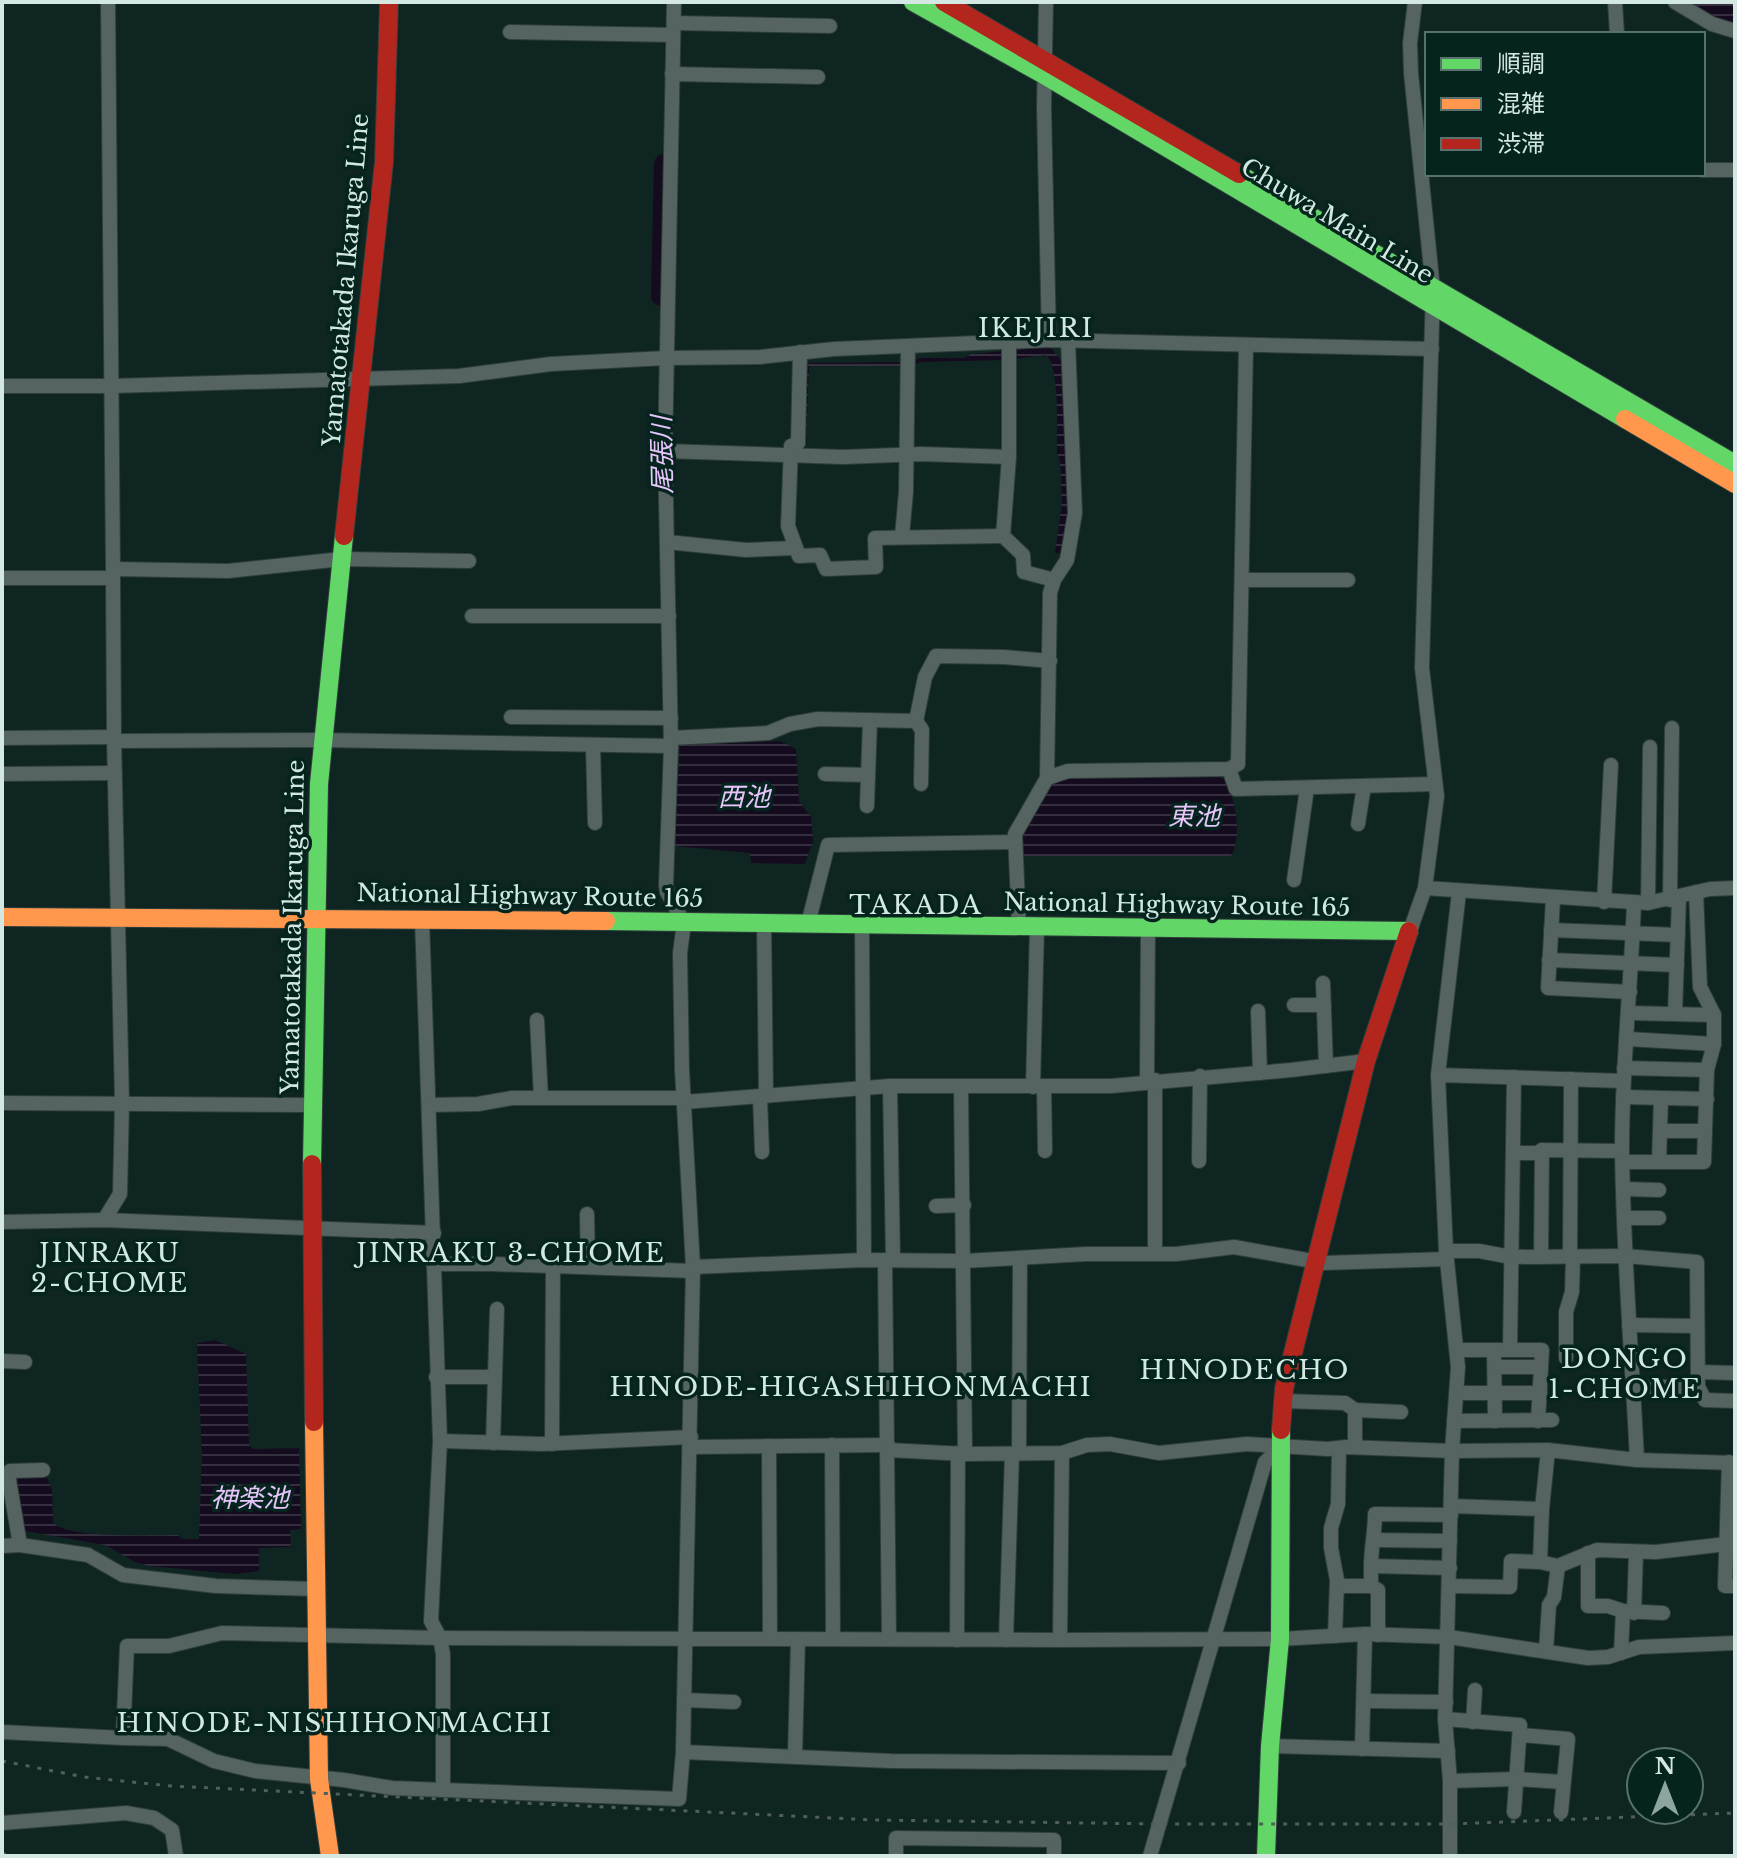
<svg xmlns="http://www.w3.org/2000/svg" width="1737" height="1858" font-family="'Libre Baskerville','Noto Sans JP',serif">
<defs>
<pattern id="water-rules" width="6" height="5" patternUnits="userSpaceOnUse" patternTransform="scale(2)"><rect width="6" height="5" fill="#150b1f"/><path d="M0 2.5h6" fill="none" stroke="#362f3f"/></pattern>
</defs>
<rect width="100%" height="100%" fill="#0f2521"/>
<!-- water -->
<g fill="url(#water-rules)">
<path d="M1681,2L1735,3V25Z"/>
<path d="M1050,347L1061,360L1067,459L1068,512L1062,553H1055L1062,504L1060,460L1057,453C1057,432 1060,366 1046,355L1006,360L921,362L911,366H809L806,447L802,453L803,363L912,362L920,358H965L971,354Z"/>
<path d="M781,741L796,749L799,801L811,817L813,841L805,864L751,863L750,853L674,846L680,745Z"/>
<path d="M1211,773L1227,780C1234,800 1243,835 1231,856H1024L1019,848V834L1050,782L1062,777Z"/>
<path d="M215,1340L246,1354L249,1445L253,1449L299,1448L301,1529L290,1530L291,1547L259,1548V1571L236,1574L149,1566L135,1562L105,1545L25,1531L21,1527L13,1481H18V1476L46,1475L52,1490L53,1523C72,1539 151,1535 178,1535L182,1539H199L202,1454L197,1343Z"/>
</g>
<g fill="none" stroke-linecap="round" stroke-linejoin="round">
<!-- river -->
<path stroke="#150b1f" stroke-width="20" d="M661,296L664,164"/>
<defs>
<g id="street">
<path d="M108,2L113,569"/>
<path d="M674,2L665,451L671,746L666,885L667,892L684,923L680,953L682,1070L693,1267L683,1752L679,1799L392,1788L344,1780L255,1771L214,1761L168,1739L123,1738L127,1646H169L222,1633L440,1638L1060,1640L1280,1639L1365,1634L1449,1637L1588,1658L1608,1657L1639,1647L1735,1643"/>
<path d="M1046,2L1044,107L1049,340"/>
<path d="M1615,2L1617,34"/>
<path d="M1675,2L1712,24L1735,31"/>
<path d="M674,23L830,26"/>
<path d="M510,32L673,35"/>
<path d="M672,74L818,77"/>
<path d="M1703,170H1735"/>
<path d="M1009,341V457L1003,536L1023,555L1024,572L1054,580"/>
<path d="M800,352L798,443L791,446L788,526L799,556L820,555L826,569L876,567L875,538L1003,536"/>
<path d="M2,386H112L459,376L551,364L666,358L760,357L834,349L1049,340L1432,349"/>
<path d="M665,451L843,457L922,454L1009,457"/>
<path d="M902,536L906,492L908,346"/>
<path d="M667,542L746,550L796,548"/>
<path d="M2,578H113V569L228,571L342,559L469,561"/>
<path d="M1242,580H1348"/>
<path d="M472,616H669"/>
<path d="M511,717L671,718"/>
<path d="M916,721L922,730L921,784"/>
<path d="M2,738L114,737"/>
<path d="M671,738L768,733L790,724L818,719L916,721L925,677L936,656L1004,657L1050,661"/>
<path d="M114,741L322,740L671,746"/>
<path d="M593,746L595,823"/>
<path d="M1229,769L1236,789L1435,784"/>
<path d="M2,774L115,773"/>
<path d="M825,774L868,775"/>
<path d="M1047,778L1050,593L1054,580L1067,560L1075,513L1068,341"/>
<path d="M867,806L870,720"/>
<path d="M1358,824L1364,786"/>
<path d="M1294,880L1307,788"/>
<path d="M1425,888L1648,903L1710,889L1735,888"/>
<path d="M1553,899L1548,988L1630,992"/>
<path d="M1670,900L1672,728"/>
<path d="M1604,902L1611,765"/>
<path d="M1634,903C1631,985 1622,1066 1622,1148C1623,1252 1632,1356 1637,1460"/>
<path d="M1648,903L1650,747"/>
<path d="M422,919L440,1441L431,1621L440,1638L443,1654V1788"/>
<path d="M764,923L766,1096"/>
<path d="M808,924L828,845L1015,842"/>
<path d="M862,924L864,1260"/>
<path d="M1019,927L1015,834L1047,778L1068,771L1229,769L1238,764L1246,346"/>
<path d="M1551,930L1678,935"/>
<path d="M1410,931L1425,888L1437,796L1422,668L1433,289L1411,73L1410,43L1415,2"/>
<path d="M1549,960L1677,965"/>
<path d="M1323,983L1326,1066"/>
<path d="M1294,1005H1324"/>
<path d="M1258,1011L1260,1073"/>
<path d="M1629,1013L1714,1015"/>
<path d="M1675,1014L1679,898"/>
<path d="M537,1020L541,1098"/>
<path d="M1628,1039L1714,1044"/>
<path d="M1624,1068L1707,1070"/>
<path d="M1438,1075L1623,1081"/>
<path d="M1155,1080V1254"/>
<path d="M1147,1081L1148,928"/>
<path d="M890,1086L893,1260"/>
<path d="M961,1086L965,1454"/>
<path d="M1033,1087L1037,927"/>
<path d="M1044,1087L1045,1151"/>
<path d="M760,1097L762,1152"/>
<path d="M1623,1097L1707,1099"/>
<path d="M685,1102L890,1086H1111L1291,1070L1366,1061"/>
<path d="M2,1103L312,1105"/>
<path d="M430,1105L478,1104L512,1098H685"/>
<path d="M1660,1131H1705"/>
<path d="M1514,1153H1537L1542,1150L1622,1151"/>
<path d="M1199,1161L1200,1076"/>
<path d="M1623,1162H1704L1707,1070L1714,1044V1015L1700,987L1696,892"/>
<path d="M1659,1162L1661,1098"/>
<path d="M1624,1189L1659,1190"/>
<path d="M936,1206L964,1205"/>
<path d="M587,1214L588,1267"/>
<path d="M1624,1218H1659"/>
<path d="M104,1220L120,1194L122,1103L114,737L113,578"/>
<path d="M2,1222L104,1220L434,1233"/>
<path d="M1446,1251H1479L1511,1257L1625,1256L1697,1262L1698,1387L1705,1400L1735,1401"/>
<path d="M1541,1257L1542,1150"/>
<path d="M1570,1257L1571,1079"/>
<path d="M885,1260L889,1639"/>
<path d="M433,1264H492L693,1271"/>
<path d="M693,1267L864,1260L964,1261L1086,1254H1176L1234,1247L1324,1263L1447,1259"/>
<path d="M1629,1325L1697,1326"/>
<path d="M1457,1350H1542L1538,1421"/>
<path d="M1494,1350L1495,1421"/>
<path d="M1510,1350L1514,1077"/>
<path d="M1566,1358V1312L1572,1292L1573,1257"/>
<path d="M2,1361L25,1362"/>
<path d="M1495,1367H1541"/>
<path d="M1698,1372L1735,1373"/>
<path d="M436,1377H494"/>
<path d="M1633,1387H1698"/>
<path d="M1457,1393H1540"/>
<path d="M1283,1401L1345,1403L1355,1410V1447"/>
<path d="M1355,1410L1401,1412"/>
<path d="M1454,1421L1552,1420"/>
<path d="M440,1441L542,1444L691,1437"/>
<path d="M493,1443L497,1309"/>
<path d="M552,1444L553,1266"/>
<path d="M832,1445L833,1639"/>
<path d="M769,1446L770,1639"/>
<path d="M691,1447L888,1445"/>
<path d="M888,1450L965,1454L1062,1453L1087,1445L1110,1444L1159,1453L1247,1444L1328,1449L1346,1447L1452,1451L1548,1450L1637,1460L1735,1463"/>
<path d="M1019,1452L1020,1258"/>
<path d="M1729,1462L1725,1586H1735"/>
<path d="M43,1470L10,1471L9,1480L20,1545L88,1555L123,1575L216,1586L316,1589"/>
<path d="M1451,1506L1542,1509L1540,1562"/>
<path d="M1542,1509L1548,1450"/>
<path d="M1375,1540L1450,1541"/>
<path d="M2,1546L20,1545"/>
<path d="M1588,1553V1606H1608L1623,1611"/>
<path d="M1371,1566V1586L1378,1590V1635"/>
<path d="M1450,1568L1371,1566C1371,1548 1375,1532 1375,1514L1451,1515"/>
<path d="M1337,1586H1371"/>
<path d="M1450,1586L1510,1587L1511,1561L1540,1562L1558,1566L1597,1550L1656,1552L1727,1544"/>
<path d="M1634,1613L1636,1553"/>
<path d="M1335,1636L1337,1580L1331,1548V1528L1338,1504L1339,1448"/>
<path d="M957,1640L958,1453"/>
<path d="M1006,1640L1012,1454"/>
<path d="M1060,1640L1062,1453"/>
<path d="M1546,1651L1549,1605L1554,1597L1558,1566"/>
<path d="M1621,1653L1623,1611L1663,1613"/>
<path d="M684,1700L734,1702"/>
<path d="M1364,1701L1446,1702"/>
<path d="M1445,1719L1520,1725L1514,1812"/>
<path d="M1473,1722L1475,1690"/>
<path d="M2,1732L123,1738"/>
<path d="M1520,1735L1568,1739L1561,1812"/>
<path d="M1270,1746L1448,1751"/>
<path d="M1362,1749L1365,1634"/>
<path d="M683,1752L891,1761L1179,1763"/>
<path d="M795,1757L798,1639"/>
<path d="M1450,1781L1516,1779L1563,1782"/>
<path d="M2,1823L126,1813L154,1818L172,1830L176,1856"/>
<path d="M896,1856V1838L1054,1840V1856"/>
<path d="M1150,1856L1265,1462L1280,1448"/>
<path d="M1450,1856V1781L1445,1719L1452,1451L1458,1367L1446,1251L1438,1075L1459,892"/>
</g>
<g id="fast">
<path d="M913,2L1044,75L1625,419"/>
<path d="M1239,174L1735,464"/>
<path d="M606,921L1409,931"/>
<path d="M312,1164L319,784L344,536"/>
<path d="M1266,1856L1270,1746L1280,1639L1281,1430"/>
</g>
<g id="slow">
<path d="M1625,419L1735,484"/>
<path d="M2,917L606,921"/>
<path d="M314,1422L319,1779L330,1856"/>
</g>
<g id="jam">
<path d="M944,2L1239,174"/>
<path d="M344,536L384,162L389,2"/>
<path d="M312,1164L314,1422"/>
<path d="M1281,1430L1284,1389L1366,1061L1409,931"/>
</g>
</defs>
<!-- street casing -->
<use href="#street" stroke="#2f3e3b" stroke-width="16"/>
<!-- fast casing -->
<use href="#fast" stroke="#2f3e3b" stroke-width="20"/>
<!-- slow casing -->
<use href="#slow" stroke="#2f3e3b" stroke-width="20"/>
<!-- jam casing -->
<use href="#jam" stroke="#2f3e3b" stroke-width="20"/>
<!-- street -->
<use href="#street" stroke="#556460" stroke-width="14"/>
<!-- fast -->
<use href="#fast" stroke="#63d668" stroke-width="18"/>
<!-- slow -->
<use href="#slow" stroke="#ff974d" stroke-width="18"/>
<!-- jam -->
<use href="#jam" stroke="#b3261e" stroke-width="18"/>
<!-- rail -->
<g stroke="#505f5b" stroke-width="3" stroke-dasharray="4 8" stroke-linecap="butt">
<path d="M2,1761L84,1777L171,1786L874,1820L1159,1824H1451L1735,1813"/>
<path d="M2,1853L9,1856"/>
</g>
</g>
<g text-anchor="middle" stroke-width="7" stroke-linejoin="round" paint-order="stroke">
<!-- street labels -->
<g font-size="24" fill="#d3e8e2" stroke="#05241d">
<text transform="translate(1337 221) rotate(31)" y="8">Chuwa Main Line</text>
<text transform="translate(346 280) rotate(-85)" y="8">Yamatotakada Ikaruga Line</text>
<text transform="translate(530 896) rotate(1)" y="8">National Highway Route 165</text>
<text transform="translate(1177 905) rotate(1)" y="8">National Highway Route 165</text>
<text transform="translate(293 927) rotate(-89)" y="8">Yamatotakada Ikaruga Line</text>
</g>
<!-- neighbourhood labels -->
<g font-size="26" letter-spacing="2" fill="#d3e8e2" stroke="#05241d">
<text x="1036" y="337">IKEJIRI</text>
<text x="916" y="914">TAKADA</text>
<text x="110" y="1262">JINRAKU<tspan x="110" dy="30">2-CHOME</tspan></text>
<text x="511" y="1262">JINRAKU 3-CHOME</text>
<text x="1625" y="1368">DONGO<tspan x="1625" dy="30">1-CHOME</tspan></text>
<text x="1245" y="1379">HINODECHO</text>
<text x="851" y="1396">HINODE-HIGASHIHONMACHI</text>
<text x="335" y="1732">HINODE-NISHIHONMACHI</text>
</g>
<!-- water labels -->
<g font-size="26" font-style="italic" fill="#e6c5fb" stroke="#05241d">
<text transform="translate(662 455) rotate(-91)" y="9">尾張川</text>
<text x="744" y="806">西池</text>
<text x="1194" y="825">東池</text>
<text x="250" y="1507">神楽池</text>
</g>
</g>
<!-- border -->
<rect width="1737" height="1858" fill="none" stroke="#d3e8e2" stroke-width="8"/>
<!-- legend -->
<rect x="1425" y="32" width="280" height="144" fill="#05241d" stroke="#57726c" stroke-width="2"/>
<rect x="1441" y="58" width="40" height="12" fill="#63d668" stroke="#57726c" stroke-width="2"/>
<text x="1497" y="72" font-size="24" fill="#d3e8e2">順調</text>
<rect x="1441" y="98" width="40" height="12" fill="#ff974d" stroke="#57726c" stroke-width="2"/>
<text x="1497" y="112" font-size="24" fill="#d3e8e2">混雑</text>
<rect x="1441" y="138" width="40" height="12" fill="#b3261e" stroke="#57726c" stroke-width="2"/>
<text x="1497" y="152" font-size="24" fill="#d3e8e2">渋滞</text>
<!-- north arrow -->
<g transform="translate(1665 1786)"><circle r="38" fill="#05241d" stroke="#57726c" stroke-width="2"/>
<path d="M0-6L14 30L0 20L-14 30Z" fill="#8ea49e"/>
<text y="-12" font-size="22" font-weight="bold" text-anchor="middle" fill="#d3e8e2">N</text>
</g>
</svg>
